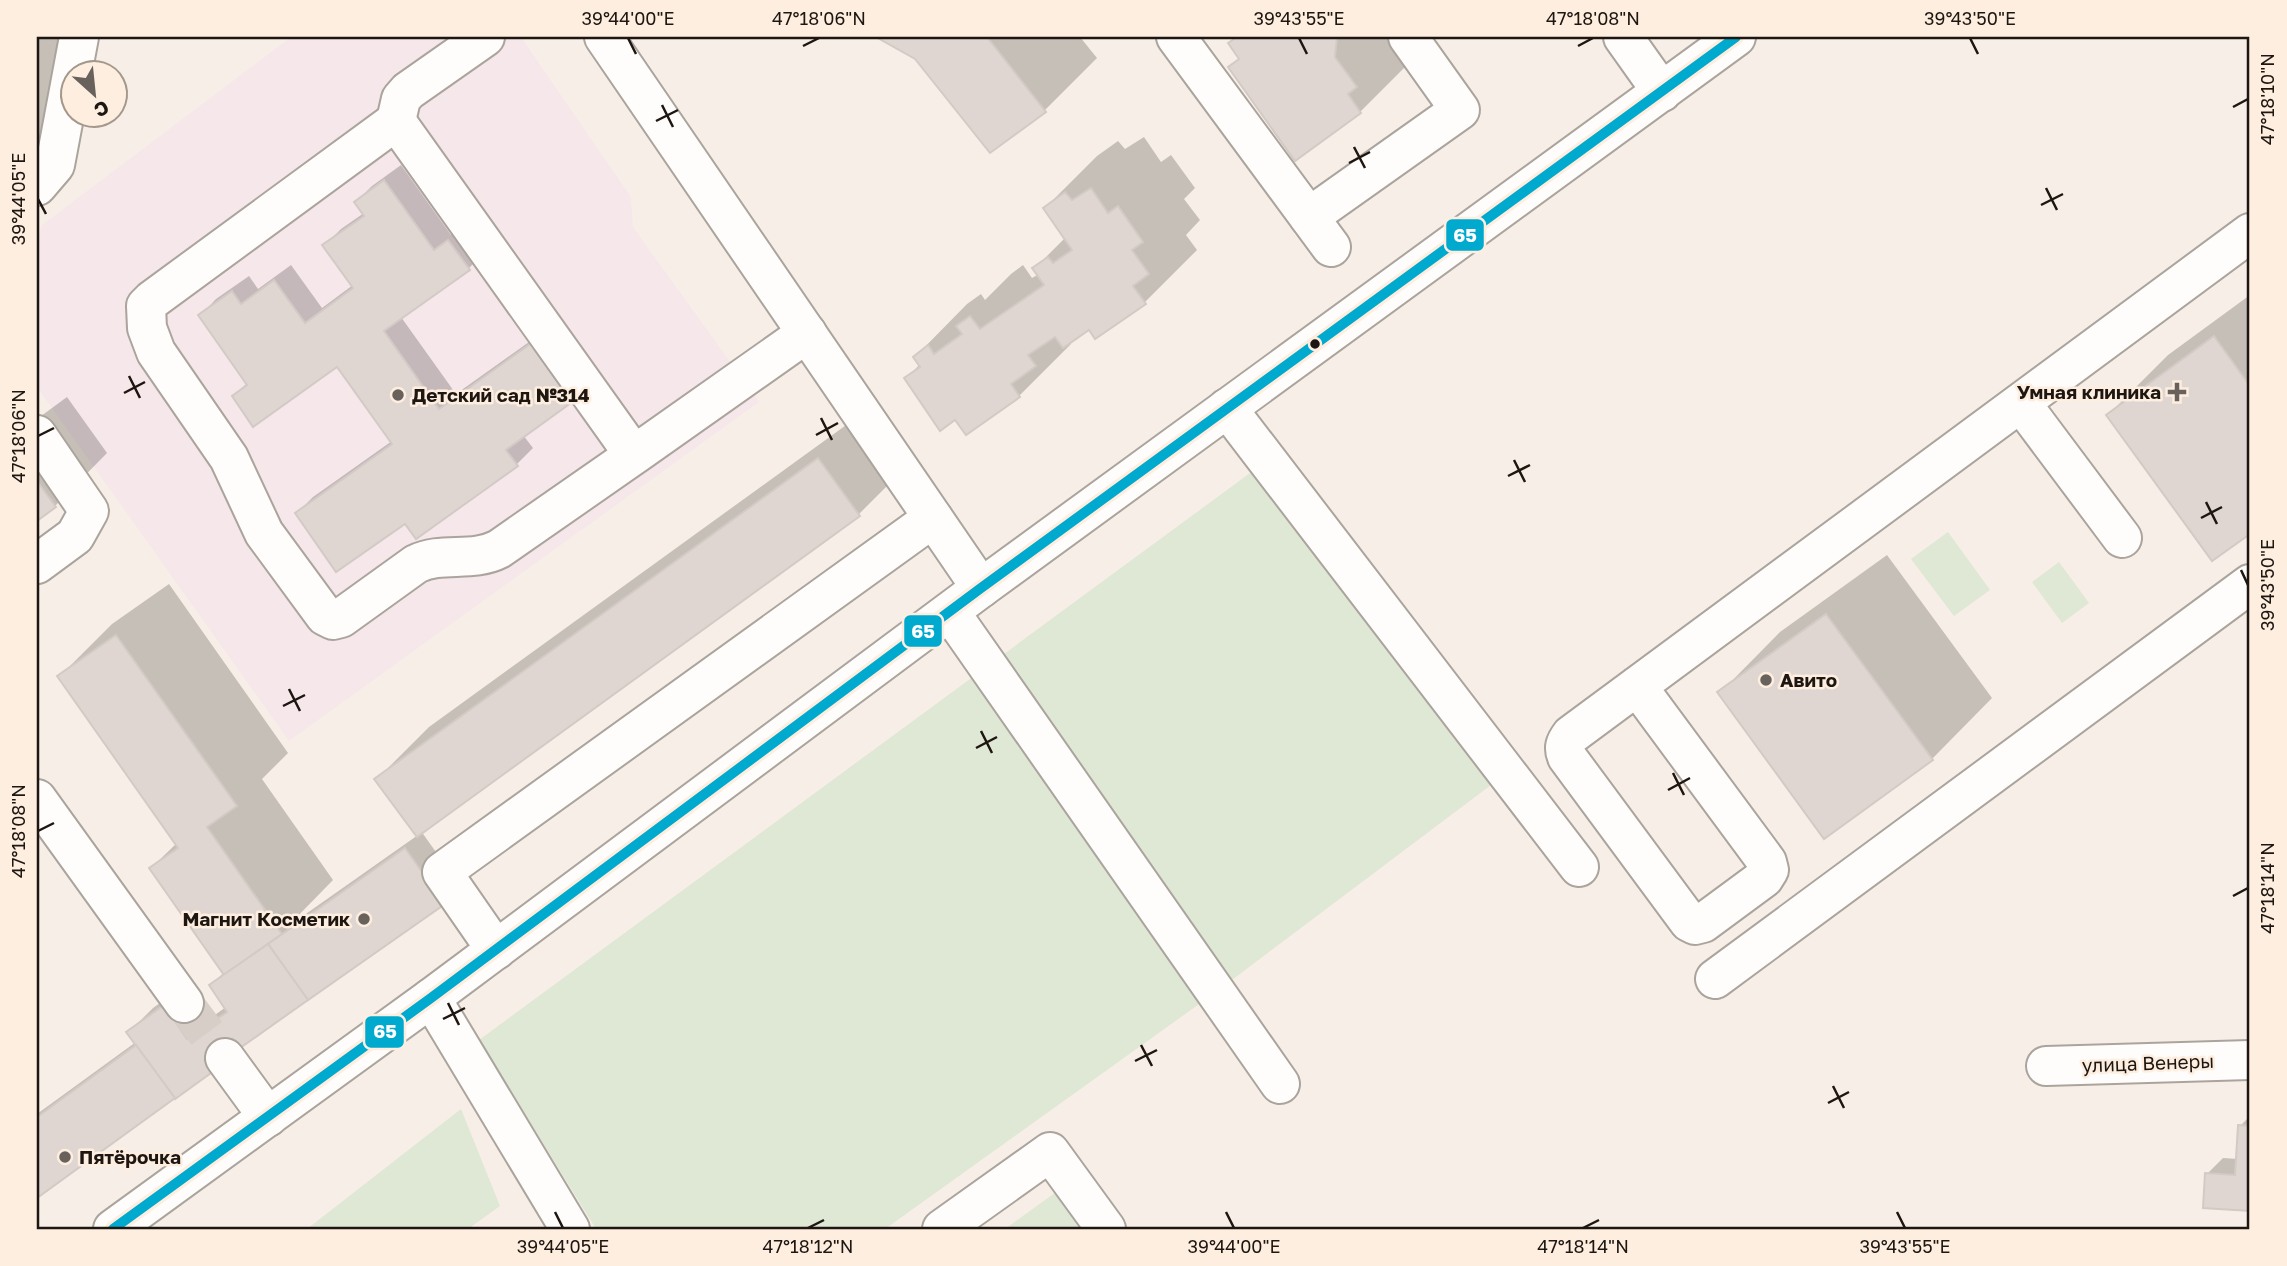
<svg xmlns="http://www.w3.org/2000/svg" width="2287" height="1266" font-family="'Golos Text',sans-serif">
<rect width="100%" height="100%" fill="#f7efe7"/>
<!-- education -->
<path fill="#f6e7ea" d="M291,37H521L631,197L633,227L759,402L289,741L37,387V241L42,225Z"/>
<!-- green -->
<g fill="#dfe7d5">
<path d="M1265,462L1507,773L1216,992L885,1229H596L479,1040Z"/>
<path d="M1948,532L1990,590L1954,616L1911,559Z"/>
<path d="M2059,562L2089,603L2062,623L2032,582Z"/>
<path d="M461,1109L500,1206L468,1229H307Z"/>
<path d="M1056,1192L1102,1229H1005Z"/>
</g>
<!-- shadow -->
<g fill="#0003" fill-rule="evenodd">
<path d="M37,37H69L57,130L37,150Z"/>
<path d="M880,37H1080L1097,58L1045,110L990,151L916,58Z"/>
<path d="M1237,37H1406L1418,54L1360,112L1295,158L1230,68L1240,58L1230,44Z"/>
<path d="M1144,137L1161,162L1171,155L1195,188L1184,199L1200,220L1186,235L1197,250L1144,303L1089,328L1069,341L1071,344L1019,396L956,418L906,379L920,364L915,357L967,304L981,294L985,300L1011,274L1023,265L1032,278L1039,274L1035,268L1065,238L1045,208L1097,156L1118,141L1125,149Z"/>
<path d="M401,165L451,235L465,225L485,252L468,269L401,317L456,394L550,327L523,435L533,448L517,464L406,521L297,513L313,497L392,441L337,365L234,396L248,382L200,316L216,299L249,276L258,289L291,265L322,308L353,285L325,245L341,229L364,213L356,202L372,186Z"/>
<path d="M2250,295V531L2212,559L2108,415L2168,355Z"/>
<path d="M67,397L107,453L55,506L37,518V419Z"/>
<path d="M871,407L911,462L859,514L421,831L460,886L444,903L229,1054L210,1072L37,1196V1114L136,1042L129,1032L153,1008L188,983L212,1017L226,1007L211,986L224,972L151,868L177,843L60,676L112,624L169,584L288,753L262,779L333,880L292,922L293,923L418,835L377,779L429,727ZM265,935L308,997H304L262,937Z"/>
<path d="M1887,555L1992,698L1932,759L1720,693L1780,632Z"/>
<path d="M2250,1116V1209L2205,1206L2207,1174L2223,1158L2238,1159L2240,1126Z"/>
</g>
<!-- building -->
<g fill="#dfd6d1" stroke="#d3cac5" stroke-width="2">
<path d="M876,37H987L1046,112L990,153L915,59Z"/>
<path d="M1237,37H1337L1335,57L1357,87L1348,94L1361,113L1295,161L1228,67L1239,59L1228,43Z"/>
<path d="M384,180L434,250L448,240L470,270L384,331L439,409L533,342L575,400L506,450L518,466L493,484L416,539L405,524L336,572L295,513L392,444L337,367L253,427L232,396L247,385L198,315L232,291L241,304L274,280L305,323L353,288L322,245L364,216L354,202Z"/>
<path d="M1091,188L1108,213L1118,206L1143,242L1132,250L1149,274L1133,286L1146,304L1095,339L1089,330L1063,348L1055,337L1028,355L1036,366L1011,384L1020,397L966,435L955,420L940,431L904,378L920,367L913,357L928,345L934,354L962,334L956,326L970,316L980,329L1044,285L1032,268L1048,257L1053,263L1072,250L1043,208L1065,192L1072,200Z"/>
<path d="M2214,336L2250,386V534L2212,561L2106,415Z"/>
<path d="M818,458L860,516L417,837L374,779Z"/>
<path d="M37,481L56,507L37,521Z"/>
<path d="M1826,614L1933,760L1824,839L1717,692Z"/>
<path d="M116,635L237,806L207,827L282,934L224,975L149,868L178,848L57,676Z"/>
<path d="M405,848L445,904L308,1000L268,944Z"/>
<path d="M268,944L308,1000L209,1070L211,1073L175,1099L126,1032L164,1005L187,1039L227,1012L209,985Z"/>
<path d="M136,1045L175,1098L37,1198V1117Z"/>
<path d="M2238,1125L2250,1126V1211L2203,1208L2205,1173L2235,1175Z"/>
</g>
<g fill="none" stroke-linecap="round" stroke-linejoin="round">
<!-- minor-tunnel -->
<path stroke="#d6cec7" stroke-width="38" stroke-dasharray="38 19" stroke-linecap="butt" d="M184,1003L225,1058"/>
<defs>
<g id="minor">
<path d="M604,37L981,588"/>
<path d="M1176,37L1331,247"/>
<path d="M1623,37L1662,92"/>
<path d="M396,121L401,99L408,91L485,37"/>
<path d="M37,186L55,165L79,37"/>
<path d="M1309,217L1460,110L1408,37"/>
<path d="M2021,403L2122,538"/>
<path d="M1227,408L1579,867"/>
<path d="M37,435L89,511L75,536L37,564"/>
<path d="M634,455L499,549C472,563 442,551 416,564L341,618L333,620L325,616L264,533L229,458L156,352L147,328L146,306L152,300L396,121L634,455L807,333"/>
<path d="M950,612L1280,1084"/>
<path d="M1637,686L1767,862L1769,870L1764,878L1703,923L1695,925L1689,922L1567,757C1563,748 1565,743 1571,735L2250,233"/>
<path d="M37,799L184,1003"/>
<path d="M496,950L442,872L933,518"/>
<path d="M1715,979L2250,584"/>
<path d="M431,998L570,1229"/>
<path d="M225,1058L268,1117"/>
<path d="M2046,1066L2250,1060"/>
<path d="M113,1229L431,998L981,588L1736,37"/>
<path d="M942,1229L1050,1152L1106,1229"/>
</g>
</defs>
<!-- minor casing -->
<use href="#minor" stroke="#aba49d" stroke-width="42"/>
<!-- minor -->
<use href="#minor" stroke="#fefdfb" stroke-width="38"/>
<defs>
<path id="bus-1" d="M113,1229L431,998L981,588L1736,37"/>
</defs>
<!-- bus-1 casing -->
<use href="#bus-1" stroke="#feeee0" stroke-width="16"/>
<!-- bus-1 -->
<use href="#bus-1" stroke="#00a9ce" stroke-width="10"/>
</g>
<!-- ticks -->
<path fill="none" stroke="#1d1611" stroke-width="2.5" d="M628,38L636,54M1299,38L1307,54M1970,38L1978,54M803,46L819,38M1578,46L1593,38M662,105L673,127M2233,107L2248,99M656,121L678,110M1354,147L1365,168M1349,163L1370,152M2046,188L2057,210M38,199L46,214M2041,205L2063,194M129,376L140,398M124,393L145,382M821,418L832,440M816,435L838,423M38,436L54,428M1514,460L1525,482M1508,476L1530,465M2206,502L2217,524M2201,518L2222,507M2241,570L2248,585M289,689L300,711M283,706L305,695M981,731L992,753M976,748L997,737M1673,773L1684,795M1668,790L1690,778M38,831L54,823M2233,896L2248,888M448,1003L459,1025M443,1019L465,1008M1141,1045L1152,1066M1135,1061L1157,1050M1833,1086L1844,1108M1828,1103L1849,1092M555,1212L563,1228M1226,1212L1234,1228M1897,1212L1905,1228M808,1228L824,1220M1583,1228L1599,1220"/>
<!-- markers -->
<circle fill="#1d1611" stroke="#feeee0" stroke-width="2.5" cx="1315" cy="344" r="6"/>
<g fill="#69625c" stroke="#feeee0" stroke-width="2.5">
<path d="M2173.5 381.5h7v7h7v7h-7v7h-7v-7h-7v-7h7z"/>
<circle cx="398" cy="395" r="7"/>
<circle cx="1766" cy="680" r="7"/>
<circle cx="364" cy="919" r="7"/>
<circle cx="65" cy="1157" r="7"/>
</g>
<g text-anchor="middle" stroke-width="5" stroke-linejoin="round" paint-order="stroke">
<!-- poi labels -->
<g font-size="19" font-weight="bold" fill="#1d1611" stroke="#feeee0" text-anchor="start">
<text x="2161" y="399" text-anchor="end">Умная клиника</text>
<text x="412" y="402">Детский сад №314</text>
<text x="1780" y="687">Авито</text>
<text x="350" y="926" text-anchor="end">Магнит Косметик</text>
<text x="79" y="1164">Пятёрочка</text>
</g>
<!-- street labels -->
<g font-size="19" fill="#1d1611" stroke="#feeee0">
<text transform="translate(2148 1063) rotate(-2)" y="7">улица Венеры</text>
</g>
</g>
<g stroke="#feeee0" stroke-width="2.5">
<rect x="1445" y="218" width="40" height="34" rx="7" fill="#00a9ce"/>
<rect x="903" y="614" width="40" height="34" rx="7" fill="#00a9ce"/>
<rect x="364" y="1015" width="41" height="34" rx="7" fill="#00a9ce"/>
</g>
<g font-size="19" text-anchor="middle" font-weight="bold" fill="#fff">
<text x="1465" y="242">65</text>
<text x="923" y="638">65</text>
<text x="385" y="1038">65</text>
</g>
<!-- border -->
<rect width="2287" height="1266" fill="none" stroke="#feeee0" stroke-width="77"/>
<!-- north arrow -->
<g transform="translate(94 94) rotate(153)"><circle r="33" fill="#feeee0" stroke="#a4988d" stroke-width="2"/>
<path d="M0-5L12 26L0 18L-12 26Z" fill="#69625c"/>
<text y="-10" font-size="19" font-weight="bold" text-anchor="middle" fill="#1d1611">С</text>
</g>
<rect x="38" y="38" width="2210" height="1190" fill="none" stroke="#1d1611" stroke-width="2.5"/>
<g font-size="18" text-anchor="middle" fill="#1d1611">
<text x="628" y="25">39°44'00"E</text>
<text x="819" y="25">47°18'06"N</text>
<text x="1299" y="25">39°43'55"E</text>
<text x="1593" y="25">47°18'08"N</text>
<text x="1970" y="25">39°43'50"E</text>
<text transform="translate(2268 99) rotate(-90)" y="6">47°18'10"N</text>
<text transform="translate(19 199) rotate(-90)" y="6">39°44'05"E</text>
<text transform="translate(19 436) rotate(-90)" y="6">47°18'06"N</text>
<text transform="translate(2268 585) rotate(-90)" y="6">39°43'50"E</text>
<text transform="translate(19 831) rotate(-90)" y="6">47°18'08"N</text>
<text transform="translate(2268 888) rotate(-90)" y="6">47°18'14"N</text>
<text x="563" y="1253">39°44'05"E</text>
<text x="808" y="1253">47°18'12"N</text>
<text x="1234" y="1253">39°44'00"E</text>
<text x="1583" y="1253">47°18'14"N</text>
<text x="1905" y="1253">39°43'55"E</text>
</g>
</svg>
